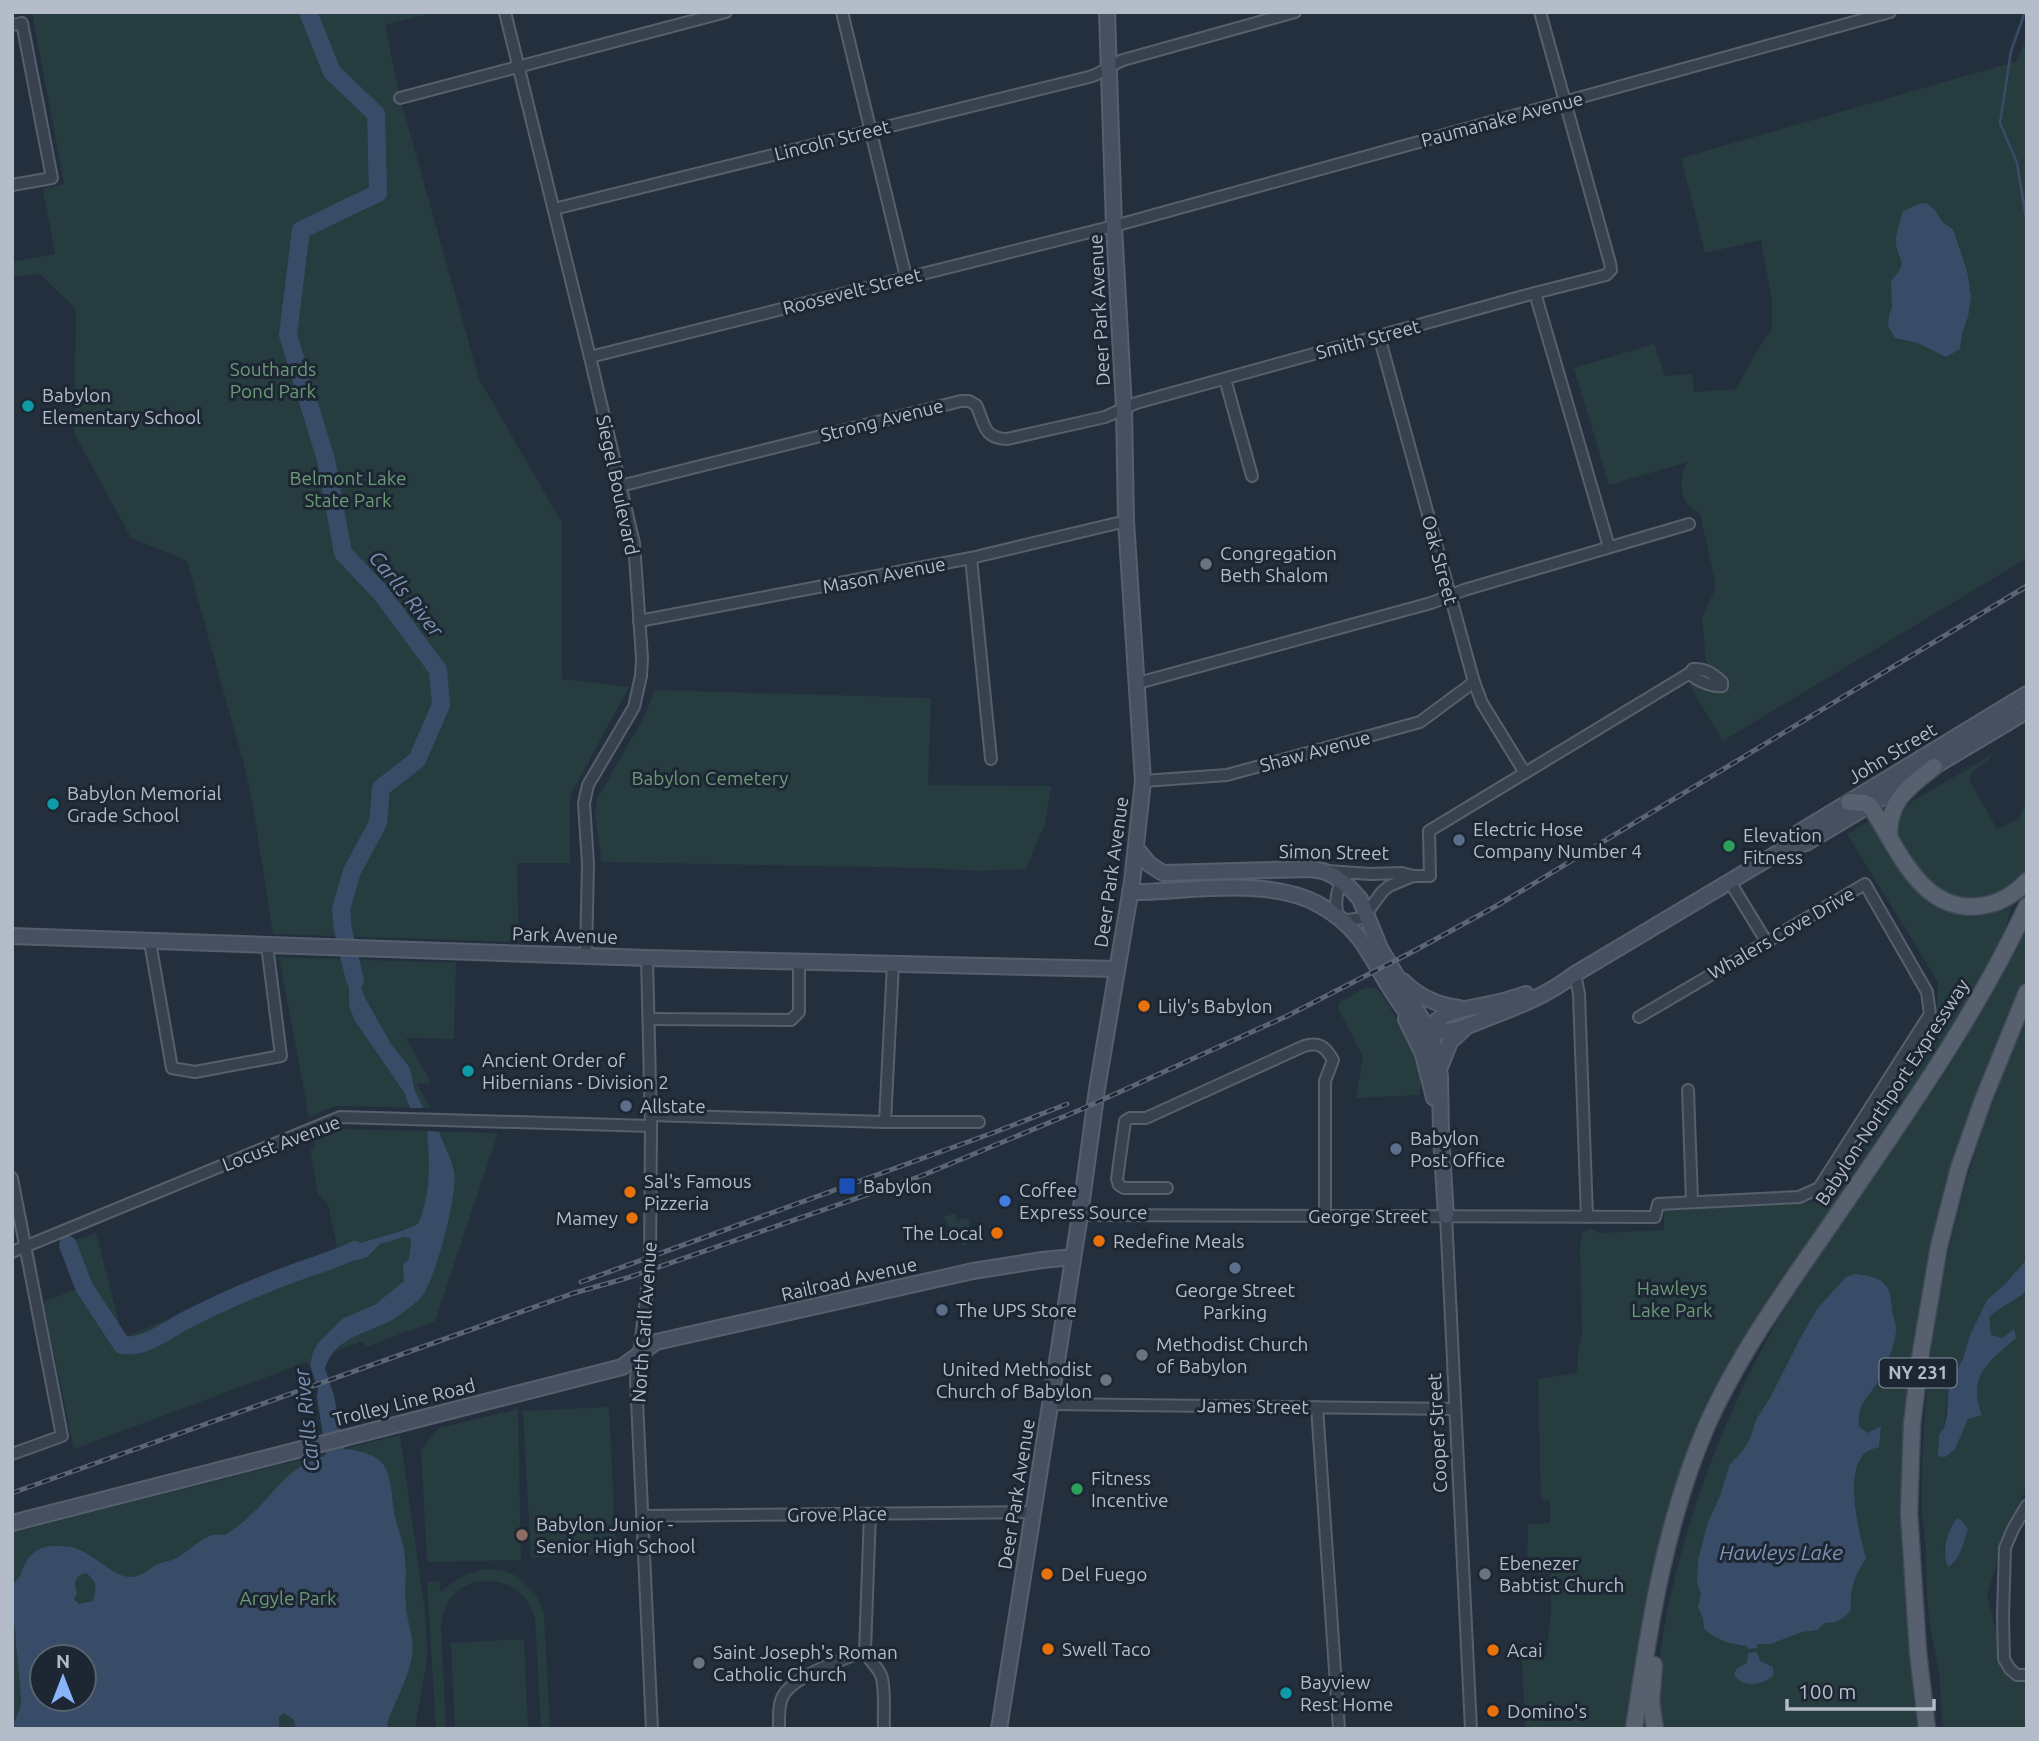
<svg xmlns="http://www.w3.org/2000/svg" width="2039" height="1741" font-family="Ubuntu,sans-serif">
<rect width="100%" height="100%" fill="#242f3e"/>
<!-- green -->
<g fill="#263c3f" fill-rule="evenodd">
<path d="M32,12H435L385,25L400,98L479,379L562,523V679L629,687L570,796V863H517L519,943L516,933V942L273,934L252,799L243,761L187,561L131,538L74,433L76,309L40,274L12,277V262L55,254L43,189L64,184Z"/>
<path d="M2027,35V558L1723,741L1689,685L1716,670L1706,662L1702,618L1716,587L1700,513C1679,506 1677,479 1688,462L1609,485L1574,368L1654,344L1665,376L1692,374L1694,392L1736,389L1761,344L1772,329V302L1761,240L1705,253L1681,158L2017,61Z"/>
<path d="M655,690L931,698L928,785L1051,786L1045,824L1026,869L977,871L930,868L602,862L595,814L597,799L645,715Z"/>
<path d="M1993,754L1992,756L1972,773L1969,780L1997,829L2019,819L2027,796V877L1997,900L1959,902L1928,884L1898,840L1894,824L1898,810Z"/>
<path d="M1871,820L1921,895L1943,911L1977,917L2011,908L1998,955L1950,1033L1878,1136L1764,1309L1718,1385L1688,1457L1629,1729H1525L1522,1659L1546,1657L1551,1611L1550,1566H1527L1528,1524L1550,1523V1500L1541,1499L1538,1379L1577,1373L1578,1353L1582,1335L1580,1246L1582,1233L1591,1229L1599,1233L1664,1230V1207L1813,1202L1896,1090L1927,1036L1937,1005L1938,982L1847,834Z"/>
<path d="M2027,924V983L1988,1072L1920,1320L1903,1427L1902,1559L1921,1729H1660C1659,1710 1656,1689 1658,1671C1673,1538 1732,1388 1804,1277C1851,1206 1902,1139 1948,1068C1977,1022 2003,973 2027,924Z"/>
<path d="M279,957L456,963L454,1039L406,1038L431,1083L417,1084L431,1108L335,1106L309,1117Z"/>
<path d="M1365,988H1376C1390,1004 1416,1051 1420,1072C1421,1079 1420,1087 1420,1095L1356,1098L1363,1057L1338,1008L1340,1002Z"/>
<path d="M2027,1019V1259L2006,1283L1987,1300L1970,1335L1963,1359L1949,1383L1944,1428L1961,1433L1968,1419L1978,1407C1971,1379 1989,1360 2003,1338L1990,1335L1989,1317C2001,1306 2015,1301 2027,1291V1486L2006,1533L1987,1595L1998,1638L2002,1669L2014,1680L2027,1679V1729H1944C1940,1712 1941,1696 1940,1680C1937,1656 1930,1633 1928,1609C1925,1579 1928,1546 1922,1516C1919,1345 1955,1175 2027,1019ZM1962,1521L1968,1529L1962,1547L1953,1565L1943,1551L1951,1527Z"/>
<path d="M343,1129L498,1133L435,1321L366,1347L363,1341L312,1360L310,1365L307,1362L74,1449L43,1302L80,1288L65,1250L68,1243L96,1233L122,1334L126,1337L337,1247L328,1204L318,1194L310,1150L315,1148L314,1141Z"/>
<path d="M955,1213L957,1220L970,1218L968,1243L964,1246L947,1224L944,1217Z"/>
<path d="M609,1407L616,1554L531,1558L523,1411Z"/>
<path d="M518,1409L521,1560L427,1562L421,1450L439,1428Z"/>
<path d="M400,1435L426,1619L427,1660L415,1729H12V1532ZM42,1657H84V1699H42Z"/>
<path d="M486,1569L501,1570L517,1576L536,1595L544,1613L550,1729H541L535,1618C532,1611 530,1604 525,1598C507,1575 465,1574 449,1601C444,1609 442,1618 441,1627L446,1729H436L427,1582L439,1581L441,1592C455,1579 468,1573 486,1569Z"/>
<path d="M524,1639L528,1729H455L451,1643Z"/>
</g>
<!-- water -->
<g fill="#394c67" fill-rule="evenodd">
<path d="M1922,203L1928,204L1935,210L1942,222L1953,229L1967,271L1971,296L1968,317L1962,333L1960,349L1946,357L1918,343L1895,338L1888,326L1889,316L1892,307L1891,281C1912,258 1895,261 1896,239C1897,230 1901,219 1903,211Z"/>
<path d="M342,959H356L360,984L365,998L391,1044L410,1068L414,1089L423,1108H410L404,1092L355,1021L349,1006V988Z"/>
<path d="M427,1131L439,1132C443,1144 452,1159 454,1172C458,1194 436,1278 422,1296C416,1303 405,1311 397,1317C371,1334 336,1334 325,1368L334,1396L344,1449C357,1450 375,1454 383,1464C392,1475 392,1503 395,1517C398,1530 404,1544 405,1558C407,1575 404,1590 406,1607C407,1623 415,1638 412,1655C409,1677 396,1699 388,1721L387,1729H296L294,1720L284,1713L279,1717V1729H12C14,1718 22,1711 21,1699C20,1676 16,1653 15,1630C14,1618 9,1599 12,1587C14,1582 19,1579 21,1574C26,1558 36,1545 55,1546C60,1546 70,1546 75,1548C92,1553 115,1578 131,1577C139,1577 148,1571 154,1566C160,1562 168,1562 174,1559C191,1552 205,1530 225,1535C236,1528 246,1520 255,1511C274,1493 290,1466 318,1459V1457H323L326,1454L317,1398L318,1390L310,1365L313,1352L319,1342L342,1319L376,1304L404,1281L403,1264L409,1259L411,1240L410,1238L404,1237L380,1244L367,1257L358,1260H336L360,1243L402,1231L418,1224C431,1195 430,1162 427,1131ZM86,1573C97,1581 97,1588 93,1601L79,1604L74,1599L77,1593C73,1584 75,1575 86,1573ZM42,1657H84V1699H42Z"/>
<path d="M2027,1259V1291C2015,1301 2001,1306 1989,1317L1991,1335L2003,1338L2014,1329L2016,1338C1990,1361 1966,1376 1982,1415L1968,1419L1955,1449L1945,1457L1938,1456L1939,1435L1944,1428L1947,1415L1949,1383L1963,1359L1970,1335L1987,1300L2006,1283Z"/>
<path d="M1855,1274C1882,1277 1891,1282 1892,1310C1893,1317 1897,1325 1896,1332C1894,1348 1885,1369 1877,1383C1865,1402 1858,1402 1859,1427L1868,1433L1881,1426L1879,1447C1872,1449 1865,1451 1861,1458C1846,1479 1859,1534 1866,1558C1860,1568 1854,1578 1852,1589C1850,1597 1852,1604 1850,1612C1846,1615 1841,1620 1836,1622C1827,1624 1825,1620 1818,1630L1802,1632L1771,1644H1757V1648L1748,1649L1747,1646C1729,1644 1717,1640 1704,1629L1703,1618L1698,1607L1701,1594L1697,1583L1698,1560L1708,1522L1720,1496L1730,1464L1742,1452L1750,1439L1756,1420L1770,1398L1802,1335L1817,1309L1846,1277Z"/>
<path d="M1957,1518L1962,1521L1968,1529C1964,1542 1960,1560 1948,1567C1941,1549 1947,1533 1957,1518Z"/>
<path d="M1757,1652L1760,1661L1773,1667V1676C1761,1686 1744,1688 1734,1675L1737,1668L1747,1663L1748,1653Z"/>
</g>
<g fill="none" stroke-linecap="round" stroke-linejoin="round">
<!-- stream -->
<path stroke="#394c67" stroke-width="2.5" d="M2025,12L2011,51L2000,123L2017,163L2027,224"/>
<!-- river -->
<g stroke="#394c67" stroke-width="18">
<path d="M308,12L332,72L376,114L378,193L301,230L288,335L326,460L343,553L381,593L438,670L441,705L417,760L381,788L378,823L352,871L341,909L343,930L355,980"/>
<path d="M68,1245L84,1287L122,1345C144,1349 167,1330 186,1320C224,1301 265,1283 305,1269C322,1263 339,1258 355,1250"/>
</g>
<defs>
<g id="street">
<path d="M505,12L590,357L634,543L642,658L641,676L634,707L588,785L584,803L588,864L586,955"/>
<path d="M842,12L906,277"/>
<path d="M12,25L22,23L52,178L12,185"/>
<path d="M400,98L726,12"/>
<path d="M554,209L1089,77C1101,74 1111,65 1123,60L1295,12"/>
<path d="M1535,293L1609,547"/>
<path d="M1379,336L1474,682L1482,703L1525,773"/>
<path d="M590,357L1114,226L1890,12"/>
<path d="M1225,379L1252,476"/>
<path d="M620,486L961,401H969L976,405C985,423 982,438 1007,439L1105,417L1136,403L1531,294L1606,275L1611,270L1610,263L1540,12"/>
<path d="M971,558L991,759"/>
<path d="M639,621L971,558L1126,521"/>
<path d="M1138,683L1431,603L1464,590L1689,524"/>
<path d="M1143,781L1227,775L1420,722L1474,682"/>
<path d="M1328,871L1370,874L1402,873L1413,876H1430L1429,831L1690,673L1693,669C1706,668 1713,674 1722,682V686C1713,687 1696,681 1690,673"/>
<path d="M1346,877C1335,889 1335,903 1338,918L1348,920L1363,918L1382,892L1389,886L1413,876"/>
<path d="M1730,882L1766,941"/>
<path d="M150,942L172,1068L195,1072L281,1056L267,945"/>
<path d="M647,958L651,1126L650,1267L636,1378L652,1729"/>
<path d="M1575,974L1579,994L1587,1217"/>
<path d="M649,1019L791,1020L799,1012V961"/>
<path d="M1688,1090L1692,1202"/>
<path d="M651,1115L885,1122H979"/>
<path d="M885,1122L893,964"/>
<path d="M12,1178L62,1436L12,1454"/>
<path d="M1167,1188H1124L1119,1185L1117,1179L1125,1121L1130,1118H1146L1304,1046C1319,1042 1325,1046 1333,1060L1325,1081V1216"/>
<path d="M1080,1215L1655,1217L1658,1204L1799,1197L1819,1188L1930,1014L1927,992L1865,884L1639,1017"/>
<path d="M1446,1216L1471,1729"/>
<path d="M12,1252L340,1117L651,1126"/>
<path d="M1050,1404L1455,1409"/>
<path d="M1317,1407L1339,1729"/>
<path d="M2027,1505L2013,1529L2005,1548L2003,1617L2004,1659L2010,1669L2017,1675H2027"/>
<path d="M870,1514L865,1651C869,1661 877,1666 881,1675C886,1688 883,1714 884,1729"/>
<path d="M642,1516L1033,1512"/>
<path d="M779,1729C779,1719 778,1705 783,1696C793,1676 844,1659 865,1651"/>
</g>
<g id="secondary">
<path d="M1136,848L1149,864L1163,873L1311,869L1323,871L1334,876L1349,887L1360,899L1380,948L1428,1030L1434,1045L1440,1076L1441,1136L1446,1216"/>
<path d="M1783,849L1798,833L2027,694"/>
<path d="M1130,892H1144C1198,890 1269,878 1318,904C1333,912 1348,924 1359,938C1376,961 1387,987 1405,1010C1409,1015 1413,1022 1418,1026C1422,1029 1429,1031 1433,1031C1450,1034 1470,1025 1485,1019C1519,1006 1546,996 1575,974L1781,851L1806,843L2027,711"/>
<path d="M12,936L647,958L1117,969"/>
<path d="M1403,981C1419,997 1436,1005 1459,1008"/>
<path d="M1406,1019L1423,1054L1434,1098"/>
<path d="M1423,1054C1424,1011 1458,1011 1490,1004C1502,1002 1514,998 1526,994"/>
<path d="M1440,1067L1450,1042L1464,1029"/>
<path d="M12,1523L622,1367L656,1342L973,1271L1042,1260L1073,1257"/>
<path d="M999,1729L1080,1215L1097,1089L1132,882L1143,781L1126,521L1124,408L1114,226L1107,12"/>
</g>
<g id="primary">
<path d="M1849,802L1865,803L1870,806C1897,845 1920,914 1980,906C1998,904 2014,895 2027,881"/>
<path d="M1889,837C1888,800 1908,788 1934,767"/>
<path d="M1654,1665L1651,1702L1655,1729"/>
<path d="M1634,1729C1649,1626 1665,1522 1707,1425C1738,1356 1783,1293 1826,1231C1898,1125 1973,1022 2027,906"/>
<path d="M1927,1729L1918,1652L1909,1513L1912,1424L1921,1352L1939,1246L1959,1168L1983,1100L2027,992"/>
</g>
</defs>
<!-- street casing -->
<use href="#street" stroke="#565f6c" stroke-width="14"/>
<!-- secondary casing -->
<use href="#secondary" stroke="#565f6c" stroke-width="18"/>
<!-- primary casing -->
<use href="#primary" stroke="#414a57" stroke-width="19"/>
<!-- street -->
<use href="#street" stroke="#38414e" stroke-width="10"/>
<!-- secondary -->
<use href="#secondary" stroke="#465061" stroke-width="14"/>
<!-- primary -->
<use href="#primary" stroke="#56606e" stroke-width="16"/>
<defs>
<g id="rail">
<path d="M581,1282L998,1131L1067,1104"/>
<path d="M12,1493L574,1293L627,1278L921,1176L1082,1109L1287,1016L1414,951L1498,905L2027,586"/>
</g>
</defs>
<!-- rail casing -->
<use href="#rail" stroke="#5a6575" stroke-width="5"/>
<!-- rail -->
<use href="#rail" stroke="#1d2633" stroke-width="2.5" stroke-dasharray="8" stroke-linecap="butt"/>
</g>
<!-- markers -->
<g fill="#0f9aa8" stroke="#1d2633" stroke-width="2.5">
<circle cx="28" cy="406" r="7"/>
<circle cx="53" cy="804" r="7"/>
<circle cx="468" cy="1071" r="7"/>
<circle cx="1286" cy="1693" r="7"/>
</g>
<g fill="#6b7280" stroke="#1d2633" stroke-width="2.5">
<circle cx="1206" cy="564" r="7"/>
<circle cx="1142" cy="1355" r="7"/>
<circle cx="1106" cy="1380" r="7"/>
<circle cx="1485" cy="1574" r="7"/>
<circle cx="699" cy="1663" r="7"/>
</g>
<g fill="#5c6f8a" stroke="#1d2633" stroke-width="2.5">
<circle cx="1459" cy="840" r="7"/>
<circle cx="626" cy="1106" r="7"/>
<circle cx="1396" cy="1149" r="7"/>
<circle cx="1235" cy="1268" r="7"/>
<circle cx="942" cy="1310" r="7"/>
</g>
<g fill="#2e9e5b" stroke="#1d2633" stroke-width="2.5">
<circle cx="1729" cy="846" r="7"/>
<circle cx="1077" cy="1489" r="7"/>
</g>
<g fill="#e8710a" stroke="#1d2633" stroke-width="2.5">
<circle cx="1144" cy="1006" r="7"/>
<circle cx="630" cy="1192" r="7"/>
<circle cx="632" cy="1218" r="7"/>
<circle cx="997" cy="1233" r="7"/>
<circle cx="1099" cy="1241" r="7"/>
<circle cx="1047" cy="1574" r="7"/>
<circle cx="1048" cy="1649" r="7"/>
<circle cx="1493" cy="1650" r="7"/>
<circle cx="1493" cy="1711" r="7"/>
</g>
<rect fill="#1a4fb4" stroke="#1d2633" stroke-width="2.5" x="838" y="1177" width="18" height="18" rx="3.5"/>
<circle fill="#3f7fe0" stroke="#1d2633" stroke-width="2.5" cx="1005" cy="1201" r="7"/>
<circle fill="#8d6e63" stroke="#1d2633" stroke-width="2.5" cx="522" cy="1535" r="7"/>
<g text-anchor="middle" stroke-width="6" stroke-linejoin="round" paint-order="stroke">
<!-- shield labels -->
<rect fill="#1d2633" stroke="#878f9c" stroke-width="2" x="1879.5" y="1358.5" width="77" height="29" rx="5"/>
<g font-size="18" font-weight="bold" fill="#b4bcc9">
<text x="1918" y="1379">NY 231</text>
</g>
<!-- street labels -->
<g font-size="19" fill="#b4bcc9" stroke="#1d2633">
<text transform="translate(1502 119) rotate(-15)" y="7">Paumanake Avenue</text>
<text transform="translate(832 140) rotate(-14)" y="7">Lincoln Street</text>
<text transform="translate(852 291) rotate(-14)" y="7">Roosevelt Street</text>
<text transform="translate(1099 310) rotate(-93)" y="7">Deer Park Avenue</text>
<text transform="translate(1368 339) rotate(-15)" y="7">Smith Street</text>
<text transform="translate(882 420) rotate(-14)" y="7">Strong Avenue</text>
<text transform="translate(618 485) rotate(78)" y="7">Siegel Boulevard</text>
<text transform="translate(1440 560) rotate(75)" y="7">Oak Street</text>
<text transform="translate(884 575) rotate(-11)" y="7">Mason Avenue</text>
<text transform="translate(1315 751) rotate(-15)" y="7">Shaw Avenue</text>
<text transform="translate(1892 753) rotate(-31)" y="7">John Street</text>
<text transform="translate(1334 852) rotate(1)" y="7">Simon Street</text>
<text transform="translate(1111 872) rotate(-82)" y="7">Deer Park Avenue</text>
<text transform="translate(1781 933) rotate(-30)" y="7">Whalers Cove Drive</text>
<text transform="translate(565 935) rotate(2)" y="7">Park Avenue</text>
<text transform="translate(1892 1092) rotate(-57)" y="7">Babylon-Northport Expressway</text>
<text transform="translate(281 1143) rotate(-21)" y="7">Locust Avenue</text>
<text x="1368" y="1223">George Street</text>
<text transform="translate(849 1279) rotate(-13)" y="7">Railroad Avenue</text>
<text transform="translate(644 1322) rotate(-86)" y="7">North Carll Avenue</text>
<text transform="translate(404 1402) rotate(-14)" y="7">Trolley Line Road</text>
<text transform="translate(1253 1406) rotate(1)" y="7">James Street</text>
<text transform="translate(1437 1433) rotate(-93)" y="7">Cooper Street</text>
<text transform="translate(1016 1494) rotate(-81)" y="7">Deer Park Avenue</text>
<text transform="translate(837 1514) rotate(-1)" y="7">Grove Place</text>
</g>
<!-- park labels -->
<g font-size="19" fill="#6b9a76" stroke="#1d2633">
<text x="273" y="376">Southards<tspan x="273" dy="22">Pond Park</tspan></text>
<text x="348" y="485">Belmont Lake<tspan x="348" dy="22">State Park</tspan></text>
<text x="710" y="785">Babylon Cemetery</text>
<text x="1672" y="1295">Hawleys<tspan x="1672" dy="22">Lake Park</tspan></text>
<text x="288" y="1605">Argyle Park</text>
</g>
<!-- poi labels -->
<g font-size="19" fill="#b4bcc9" stroke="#1d2633" text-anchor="start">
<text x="42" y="402">Babylon<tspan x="42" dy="22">Elementary School</tspan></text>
<text x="1220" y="560">Congregation<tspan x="1220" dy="22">Beth Shalom</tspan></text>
<text x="67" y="800">Babylon Memorial<tspan x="67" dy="22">Grade School</tspan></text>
<text x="1473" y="836">Electric Hose<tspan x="1473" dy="22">Company Number 4</tspan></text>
<text x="1743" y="842">Elevation<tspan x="1743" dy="22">Fitness</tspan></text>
<text x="1158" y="1013">Lily's Babylon</text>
<text x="482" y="1067">Ancient Order of<tspan x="482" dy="22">Hibernians - Division 2</tspan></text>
<text x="640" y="1113">Allstate</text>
<text x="1410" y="1145">Babylon<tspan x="1410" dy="22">Post Office</tspan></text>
<text x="644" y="1188">Sal's Famous<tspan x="644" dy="22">Pizzeria</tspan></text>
<text x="863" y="1193">Babylon</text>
<text x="1019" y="1197">Coffee<tspan x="1019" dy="22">Express Source</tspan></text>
<text x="618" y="1225" text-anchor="end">Mamey</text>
<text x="983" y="1240" text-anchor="end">The Local</text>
<text x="1113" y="1248">Redefine Meals</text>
<text x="1235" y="1297" text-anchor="middle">George Street<tspan x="1235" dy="22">Parking</tspan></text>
<text x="956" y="1317">The UPS Store</text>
<text x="1156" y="1351">Methodist Church<tspan x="1156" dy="22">of Babylon</tspan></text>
<text x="1092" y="1376" text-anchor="end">United Methodist<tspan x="1092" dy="22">Church of Babylon</tspan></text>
<text x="1091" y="1485">Fitness<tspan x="1091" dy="22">Incentive</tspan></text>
<text x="536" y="1531">Babylon Junior -<tspan x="536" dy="22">Senior High School</tspan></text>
<text x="1499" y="1570">Ebenezer<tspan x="1499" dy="22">Babtist Church</tspan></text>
<text x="1061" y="1581">Del Fuego</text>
<text x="1062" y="1656">Swell Taco</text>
<text x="1507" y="1657">Acai</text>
<text x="713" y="1659">Saint Joseph's Roman<tspan x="713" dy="22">Catholic Church</tspan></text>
<text x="1300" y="1689">Bayview<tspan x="1300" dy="22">Rest Home</tspan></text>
<text x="1507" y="1718">Domino's</text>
</g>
<!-- water labels -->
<g font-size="21" font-style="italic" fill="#7c92b1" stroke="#1d2633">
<text transform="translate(406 594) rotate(51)" y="7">Carlls River</text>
<text transform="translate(307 1420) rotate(-96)" y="7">Carlls River</text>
<text x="1781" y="1560">Hawleys Lake</text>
</g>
</g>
<!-- border -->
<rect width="2039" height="1741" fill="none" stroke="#b4bcc9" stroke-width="28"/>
<!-- north arrow -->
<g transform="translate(63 1678)"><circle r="33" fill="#1d2633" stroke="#59626f" stroke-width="2"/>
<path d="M0-5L12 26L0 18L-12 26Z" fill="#8ab4f8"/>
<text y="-10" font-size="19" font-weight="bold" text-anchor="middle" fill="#b4bcc9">N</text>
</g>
<!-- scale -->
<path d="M1787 1699v10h147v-10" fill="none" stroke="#b4bcc9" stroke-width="3.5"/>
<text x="1798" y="1699" font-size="21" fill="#b4bcc9" stroke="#1d2633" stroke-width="5" paint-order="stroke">100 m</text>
</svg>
